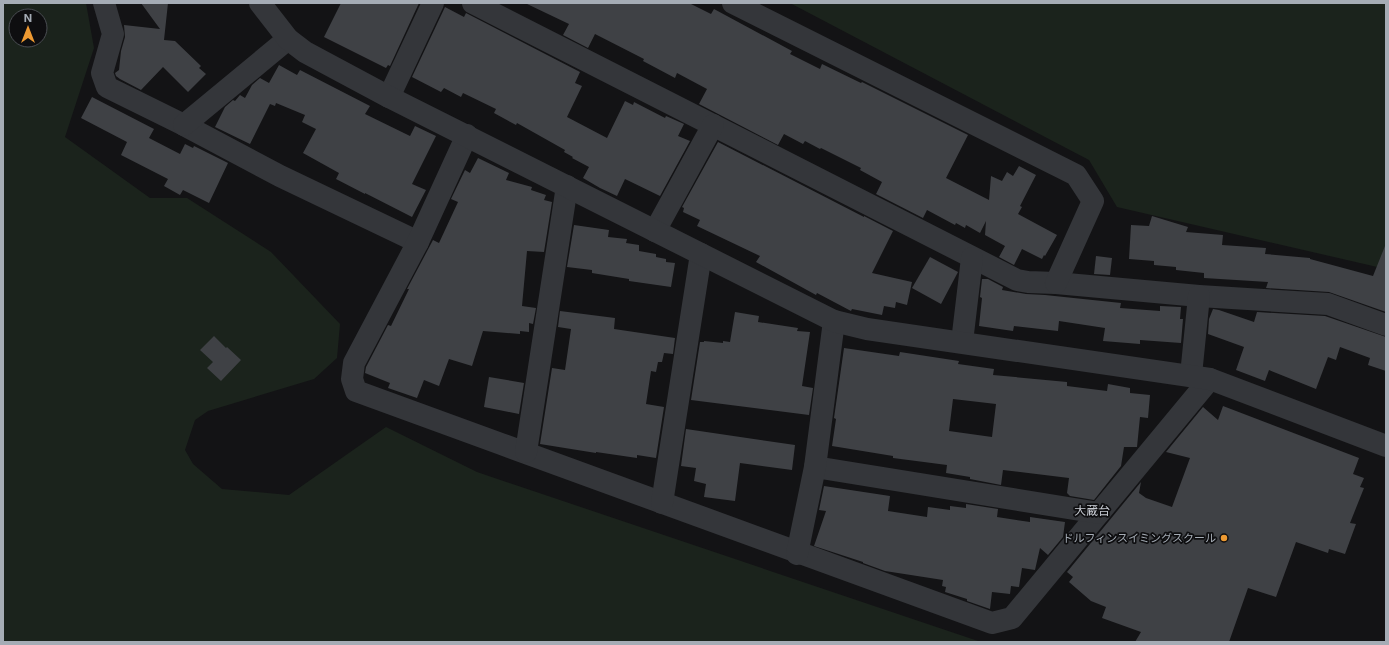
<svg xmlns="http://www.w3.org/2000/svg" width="1389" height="645" font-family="Inter,'Noto Sans JP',sans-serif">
<rect width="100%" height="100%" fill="#131315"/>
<!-- green -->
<g fill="#1b231c" fill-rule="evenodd">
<path d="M3,3H86L94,48L65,137L150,198H187L271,252L340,324L337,358L314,379L208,411L195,420L185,450L193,464L222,489L289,495L386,427L477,472L981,642H3ZM16,16H40V40H16Z"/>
<path d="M790,3H1386V269L1117,207L1089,160Z"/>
</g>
<!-- building -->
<g fill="#3f4145" fill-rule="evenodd">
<path d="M141,3H168L164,40L175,41L201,66L199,68L206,74L188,92L163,67L141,90L120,79L116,76L115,73L119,70L121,51L125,37L124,25L160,29Z"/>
<path d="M341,3H419L390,66L388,65L386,68L324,37Z"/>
<path d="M525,3H689L711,14L714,9L792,51L790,54L820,69L822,64L861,83L862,82L968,135L946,178L989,200L991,176L1002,181L1007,172L1013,176L1019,166L1036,175L1020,206L1022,207L1018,214L1057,235L1045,256L1044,255L1042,259L1022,249L1014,265L999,257L1005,246L985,235L986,221L980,233L966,225L965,228L956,223L955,225L927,210L923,218L876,194L882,182L860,170L861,168L821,148L820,149L805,141L803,144L784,134L778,145L699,104L707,89L677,73L675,78L643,61L644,59L595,34L588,48L563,35L569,24Z"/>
<path d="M445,7L464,17L466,13L580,72L575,83L582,86L567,117L607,138L625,101L633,105L634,102L665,118L666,116L684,124L678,136L690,141L660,196L625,179L617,196L600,188L583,178L589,167L572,158L573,157L564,152L565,150L517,123L516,125L494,113L496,109L463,93L461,97L444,88L441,92L412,77Z"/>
<path d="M279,65L297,75L300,70L370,106L365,114L410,136L415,126L436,136L412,184L426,190L412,217L365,193V194L336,179L339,173L303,153L316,129L302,122L305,115L276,103L275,106L270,104L250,144L215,127L225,107L233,100L235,101L240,95L245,98L252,85L260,78L269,83Z"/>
<path d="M92,97L154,129L149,138L180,154L185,144L193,148L194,146L228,163L209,203L183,190L180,195L164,186L168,179L121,155L127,142L81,118Z"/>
<path d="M718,142L864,217V216L893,231L872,273L912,282L907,305L896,302L895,308L884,306L882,315L852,309L851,311L817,293L816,295L756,262L760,256L697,226L700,220L683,212L684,208L682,207Z"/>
<path d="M478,158L509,173L506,180L532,187L531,190L546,195L544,200L552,202L544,252L527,251L522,306L536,308L533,324L529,323V332L520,331V334L483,331L472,366L449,359L439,386L424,380L417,398L388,388L390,383L365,373L366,367L388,325L391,326L409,289H407L433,240L439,243L458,202L451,199L465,170L470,173Z"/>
<path d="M1152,216L1188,227L1186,232L1223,235L1222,245L1266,248L1265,254L1310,258V259L1373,276L1385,246H1386V312L1329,292L1266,288L1268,282L1204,278V273L1176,270V267L1154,265V261L1129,259L1131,225L1149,226Z"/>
<path d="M574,225L609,230L608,237L627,239L626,243L639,245V251L656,254V257L666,259V262L675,263L671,287L629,281V279L592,273V270L567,267Z"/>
<path d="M1096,256L1112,258L1110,275L1094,274Z"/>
<path d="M930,257L958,272L941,304L912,288Z"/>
<path d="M982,279H988L1003,287L1002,290L1026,294L1045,295L1121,303L1120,308L1160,311V306L1181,307L1180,319H1183L1181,343L1140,340V344L1103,341L1105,328L1059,321L1058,331L1014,326L1013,331L979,326L982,298L980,297Z"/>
<path d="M1213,309L1219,310L1254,322L1257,312L1325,316L1386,337V371L1368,365L1370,358L1340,347L1336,360L1328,357L1316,389L1269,370L1265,381L1236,370L1244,347L1208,334L1209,319Z"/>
<path d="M560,311L615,318L614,329L675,338L673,354L664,353L662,362H658L656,372L651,371L646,404L664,407L656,458L637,455V458L596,452V453L540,444L552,368L565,370L571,329L558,327Z"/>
<path d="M735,312L759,316L758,322L798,328L797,331L810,332L802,386L813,388L809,415L691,400L700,342H704V341L723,343V341L730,342Z"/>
<path d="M214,336L226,348L227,347L241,360L221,381L207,368L213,362L200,350Z"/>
<path d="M844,348L899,356L900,352L959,361L958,364L994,369L993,375L1067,382V386L1107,391L1108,384L1130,388V393L1150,395L1148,418L1140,417L1137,447H1124L1121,466L1094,500L1070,496L1067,493L1069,478L1003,470L1001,485L970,479V477L946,473L947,465L893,458V456L832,446L836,419L834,418ZM953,399L996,404L992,437L949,431Z"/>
<path d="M489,377L524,383L519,414L484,407Z"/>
<path d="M1223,406L1359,458L1353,474L1364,478L1360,487L1364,488L1350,523L1356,524L1345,554L1329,549L1328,553L1296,542L1276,597L1248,588L1229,642H1135L1141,632L1102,618L1106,607L1091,601L1069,582L1073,577L1067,572L1141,482L1139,493L1146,498L1172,507L1190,458L1166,452L1203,407L1218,420Z"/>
<path d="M686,429L795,445L792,470L740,463L735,501L704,497L706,484L694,481L696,468L681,466Z"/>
<path d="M824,486L890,496L888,511L927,517L928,507L950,510V506L966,508V504L998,509L997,517L1030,522V517L1065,522L1063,537L1048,555L1040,548L1035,570L1022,568L1019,587L1011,586L1010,594L992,592L990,609L967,601V599L945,592L946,587L942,586L943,580L885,571L863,563V562L814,546L826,511L819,510Z"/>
</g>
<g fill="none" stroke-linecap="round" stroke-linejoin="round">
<!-- minor -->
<g stroke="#34363a" stroke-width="22">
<path d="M104,3L113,34L102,73L107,87L184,125L280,176L418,242"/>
<path d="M473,3L1017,280L1028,282L1056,283L1199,296L1328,304L1386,325"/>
<path d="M733,3L1076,175L1093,201L1056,283"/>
<path d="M389,97L433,3"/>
<path d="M184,125L288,39"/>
<path d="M467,135L418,242L354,363L352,379L356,391C568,468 779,547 992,623L1012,618L1210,379"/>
<path d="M655,231L713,125"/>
<path d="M962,342L972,258"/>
<path d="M1191,375L1199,296"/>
<path d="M526,452L567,186"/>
<path d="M815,467L1099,513"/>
<path d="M662,503L701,254"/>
<path d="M797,554L815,467L834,321"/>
</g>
<!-- tertiary -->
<path stroke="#34363a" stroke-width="22" d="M260,3L288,39L305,52L389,97L834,321L867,329L1210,379L1386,446"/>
</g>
<!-- markers -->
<circle fill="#ee9a32" stroke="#0e0e10" stroke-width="1.5" cx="1224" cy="538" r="4"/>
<g text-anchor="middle" stroke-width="3.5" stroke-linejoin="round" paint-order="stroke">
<!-- poi labels -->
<g font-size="11" fill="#a5acb5" stroke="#0e0e10" text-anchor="end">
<text x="1216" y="542">ドルフィンスイミングスクール</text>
</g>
<!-- neighbourhood labels -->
<g font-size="12" fill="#c6cad1" stroke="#0e0e10">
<text x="1092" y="515">大蔵台</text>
</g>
</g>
<!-- border -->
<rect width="1389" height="645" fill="none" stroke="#a5acb5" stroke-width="8"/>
<!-- north arrow -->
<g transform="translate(28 28)"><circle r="19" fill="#0e0e10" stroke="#4a4d52"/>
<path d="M0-3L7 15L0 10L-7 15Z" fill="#ee9a32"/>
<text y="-6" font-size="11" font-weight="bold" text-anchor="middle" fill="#a5acb5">N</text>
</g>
</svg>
